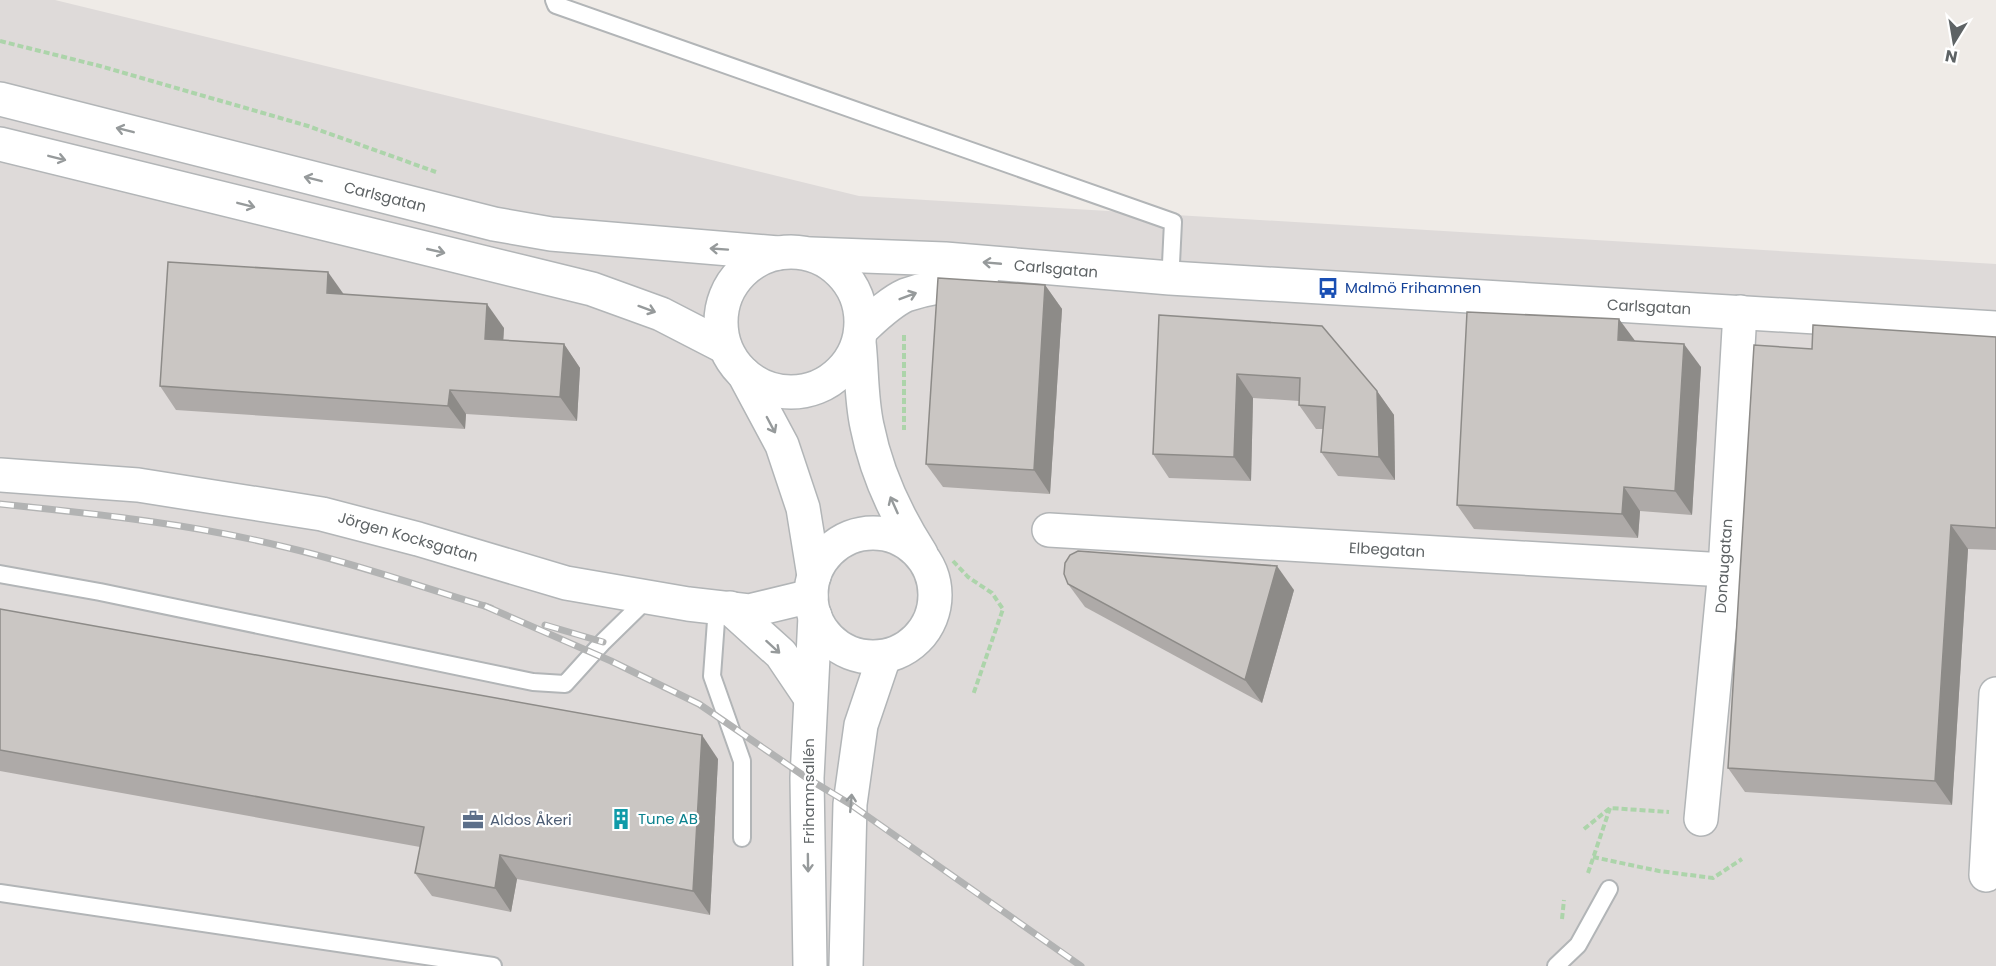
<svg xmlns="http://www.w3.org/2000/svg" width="1996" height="966" font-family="Poppins,sans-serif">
<rect width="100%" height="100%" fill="#efebe7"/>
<!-- industrial -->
<path fill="#dedad9" d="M0,0H55L859,196L1996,264V966H0Z"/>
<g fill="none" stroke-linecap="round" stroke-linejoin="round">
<defs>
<g id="service">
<path d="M554,0L556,5L1173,222L1170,284"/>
<path d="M0,574L100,592L533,682L565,684L603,642L649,597"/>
<path d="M717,607L712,676L742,761V838"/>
<path d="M0,893L493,966"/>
<path d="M1556,966L1578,945L1609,889"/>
</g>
<g id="minor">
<path d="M0,475L138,485L322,514L418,539L566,583L688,604L749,611L811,596"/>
<path d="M1049,530L1725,570"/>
<path d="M730,608L781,654L810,697"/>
<path d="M1701,819L1725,570L1740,312"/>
<path d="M1986,875L1996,694"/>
<path d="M810,966L807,778L815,616"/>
<path d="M846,966L850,804L861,725L884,657"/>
</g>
<g id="tertiary">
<path d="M0,99L494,224L551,234L778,253"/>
<path d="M0,144L592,289L661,314L725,347"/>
<circle cx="791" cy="322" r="70"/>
<path d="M811,254L945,259L1170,278L1996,328"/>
<path d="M861,330C874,318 890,302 906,295C929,287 958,284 982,285"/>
<path d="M859,342C862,370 861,399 867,426C876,472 896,515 921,554"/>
<path d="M744,374L782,445L803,508L814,576"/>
<circle cx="873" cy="595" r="62"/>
</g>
</defs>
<!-- service casing -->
<use href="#service" stroke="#b2b5b7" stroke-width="20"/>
<!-- minor casing -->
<use href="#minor" stroke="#b2b5b7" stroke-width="36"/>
<!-- tertiary casing -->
<use href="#tertiary" stroke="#b2b5b7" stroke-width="36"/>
<!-- path -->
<g stroke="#acd4aa" stroke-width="4" stroke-dasharray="6 3" stroke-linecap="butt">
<path d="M0,41L100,66L308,126L436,172"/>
<path d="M904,335V430"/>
<path d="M953,561L968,577L992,593L1003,609L973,695"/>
<path d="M1584,829L1610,808L1669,812"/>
<path d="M1593,857L1659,871L1713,878L1742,859"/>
<path d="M1588,873L1610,808"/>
<path d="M1562,919L1564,900"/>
</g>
<!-- service -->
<use href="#service" stroke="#fff" stroke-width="16"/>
<!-- minor -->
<use href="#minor" stroke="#fff" stroke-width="33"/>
<!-- tertiary -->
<use href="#tertiary" stroke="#fff" stroke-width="33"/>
<defs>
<g id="rail">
<path d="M0,504C97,514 194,524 289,548C357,564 424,588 491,608"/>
<path d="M485,606L611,661L699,704L807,778L850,804L1081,966"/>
<path d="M545,625L603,642"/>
</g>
</defs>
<!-- rail casing -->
<use href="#rail" stroke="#b2b3b3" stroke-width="7"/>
<!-- rail -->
<use href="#rail" stroke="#fff" stroke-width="4.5" stroke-dasharray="14" stroke-linecap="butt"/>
</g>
<!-- wall -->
<g fill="#aeaaa8">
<path d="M1045,285L1062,309L1050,494L943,487L926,464Z"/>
<path d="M344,295L504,328L503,340L564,344L580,368L577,421L466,414L465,429L176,410L160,386Z"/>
<path d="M1159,315L1377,391L1394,415L1395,480L1338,476L1321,452L1323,429H1316L1299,405V401L1253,398L1251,481L1169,478L1153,454Z"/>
<path d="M1996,337V550L1968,549L1952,805L1745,792L1728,768Z"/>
<path d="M1635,341L1701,367L1692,515L1640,511L1638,538L1474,529L1457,505Z"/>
<path d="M1068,584L1294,590L1262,703L1085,607Z"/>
<path d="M0,609L718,759L710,915L517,879L511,912L432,896L415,873L420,847L0,771Z"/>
</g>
<!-- shaded-wall -->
<g fill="#8d8b88">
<path d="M328,272L345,296L327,293Z"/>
<path d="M1045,285L1062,309L1050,494L1034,470Z"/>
<path d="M487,304L504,328L502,363L485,339Z"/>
<path d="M1619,319L1636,342L1618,340Z"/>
<path d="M564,344L580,368L577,421L560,397Z"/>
<path d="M1684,344L1701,367L1692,515L1675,491Z"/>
<path d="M1237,374L1253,398L1251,481L1234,457Z"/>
<path d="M450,390L466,414L465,429L448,406Z"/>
<path d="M1377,391L1394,415L1395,480L1379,457Z"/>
<path d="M1624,487L1640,511L1638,538L1622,514Z"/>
<path d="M1951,525L1968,549L1952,805L1935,781Z"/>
<path d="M1277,566L1294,590L1262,703L1245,680Z"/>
<path d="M702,735L718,759L710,915L693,891Z"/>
<path d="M500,855L517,879L511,912L495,888Z"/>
</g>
<!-- building -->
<g fill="#cac6c3" stroke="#8d8b88" stroke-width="1.5">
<path d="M168,262L328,272L327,293L487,304L485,339L564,344L560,397L450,390L448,406L160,386Z"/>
<path d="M938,278L1045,285L1034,470L926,464Z"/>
<path d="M1467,312L1619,319L1618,340L1684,344L1675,491L1624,487L1622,514L1457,505Z"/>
<path d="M1159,315L1322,326L1377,391L1379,457L1321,452L1325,407L1299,405L1300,378L1237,374L1234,457L1153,454Z"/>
<path d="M1813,325L1996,337V528L1951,525L1935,781L1728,768L1754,345L1812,349Z"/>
<path d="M1078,551L1277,566L1245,680L1068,584L1064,574L1065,563L1070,555Z"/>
<path d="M0,609L702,735L693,891L500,855L495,888L415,873L424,827L0,750Z"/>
</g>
<!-- one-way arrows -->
<defs><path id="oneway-shaft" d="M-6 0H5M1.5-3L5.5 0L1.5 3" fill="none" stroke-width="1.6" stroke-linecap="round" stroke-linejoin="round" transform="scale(1.5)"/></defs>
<g stroke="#969a9b">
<use href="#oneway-shaft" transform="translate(125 130) rotate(-166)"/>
<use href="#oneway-shaft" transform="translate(57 158) rotate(14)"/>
<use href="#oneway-shaft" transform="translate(313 179) rotate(-166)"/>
<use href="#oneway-shaft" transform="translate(246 205) rotate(14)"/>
<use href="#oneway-shaft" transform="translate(719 249) rotate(-176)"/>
<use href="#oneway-shaft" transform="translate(436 251) rotate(13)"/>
<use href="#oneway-shaft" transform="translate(992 263) rotate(-175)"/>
<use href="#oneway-shaft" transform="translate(908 296) rotate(-21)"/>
<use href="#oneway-shaft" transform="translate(647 309) rotate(20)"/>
<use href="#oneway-shaft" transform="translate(771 425) rotate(62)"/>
<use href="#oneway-shaft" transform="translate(894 505) rotate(-114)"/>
<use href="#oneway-shaft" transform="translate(773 647) rotate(42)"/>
<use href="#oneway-shaft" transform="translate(851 803) rotate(-85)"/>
<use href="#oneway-shaft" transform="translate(808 863) rotate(89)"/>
</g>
<!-- icons -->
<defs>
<symbol id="bus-bare" viewBox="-9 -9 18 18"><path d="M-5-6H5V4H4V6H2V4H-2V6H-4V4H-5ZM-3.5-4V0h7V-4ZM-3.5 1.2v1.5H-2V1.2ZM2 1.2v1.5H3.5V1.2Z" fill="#1a4fb4" stroke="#fff" stroke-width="2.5" paint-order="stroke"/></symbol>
<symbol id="building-bare" viewBox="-9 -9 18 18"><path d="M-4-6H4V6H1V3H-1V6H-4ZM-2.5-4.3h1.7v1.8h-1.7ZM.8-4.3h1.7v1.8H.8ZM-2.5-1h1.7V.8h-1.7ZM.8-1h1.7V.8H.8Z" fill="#0f9aa8" stroke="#fff" stroke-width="2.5" paint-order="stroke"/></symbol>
<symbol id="office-bare" viewBox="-9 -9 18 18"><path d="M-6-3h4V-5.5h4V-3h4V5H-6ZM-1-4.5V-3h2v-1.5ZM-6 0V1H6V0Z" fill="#5c6f8a" stroke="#fff" stroke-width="2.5" paint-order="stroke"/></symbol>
</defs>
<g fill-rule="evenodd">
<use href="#bus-bare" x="1313" y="273" width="30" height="30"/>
<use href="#building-bare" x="606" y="804" width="30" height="30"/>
<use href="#office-bare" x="458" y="805" width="30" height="30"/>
</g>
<g text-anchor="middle" stroke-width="4.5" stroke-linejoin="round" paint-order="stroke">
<!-- street labels -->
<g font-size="15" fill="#5e6365" stroke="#fff">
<text transform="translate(385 197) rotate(14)" y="5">Carlsgatan</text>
<text transform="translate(1056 269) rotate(5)" y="5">Carlsgatan</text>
<text transform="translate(1649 307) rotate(3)" y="5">Carlsgatan</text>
<text transform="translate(408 537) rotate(16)" y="5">Jörgen Kocksgatan</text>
<text transform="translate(1387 550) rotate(3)" y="5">Elbegatan</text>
<text transform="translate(1724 566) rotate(-86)" y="5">Donaugatan</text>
<text transform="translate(809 791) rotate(-90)" y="5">Frihamnsallén</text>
</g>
<!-- transit labels -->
<g font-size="15" fill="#164399" stroke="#fff" text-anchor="start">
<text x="1345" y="293">Malmö Frihamnen</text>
</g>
<!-- culture labels -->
<g font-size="15" fill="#0d838f" stroke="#fff" text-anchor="start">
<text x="638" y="824">Tune AB</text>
</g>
<!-- service labels -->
<g font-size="15" fill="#4e5e75" stroke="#fff" text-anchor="start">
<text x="490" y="825">Aldos Åkeri</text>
</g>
</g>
<!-- north arrow -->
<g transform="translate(1954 42) rotate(191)" stroke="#ffffff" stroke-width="4.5" paint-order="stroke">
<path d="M0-4.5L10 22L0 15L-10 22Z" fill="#5e6365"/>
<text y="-9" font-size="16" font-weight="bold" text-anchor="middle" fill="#5e6365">N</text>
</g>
</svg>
